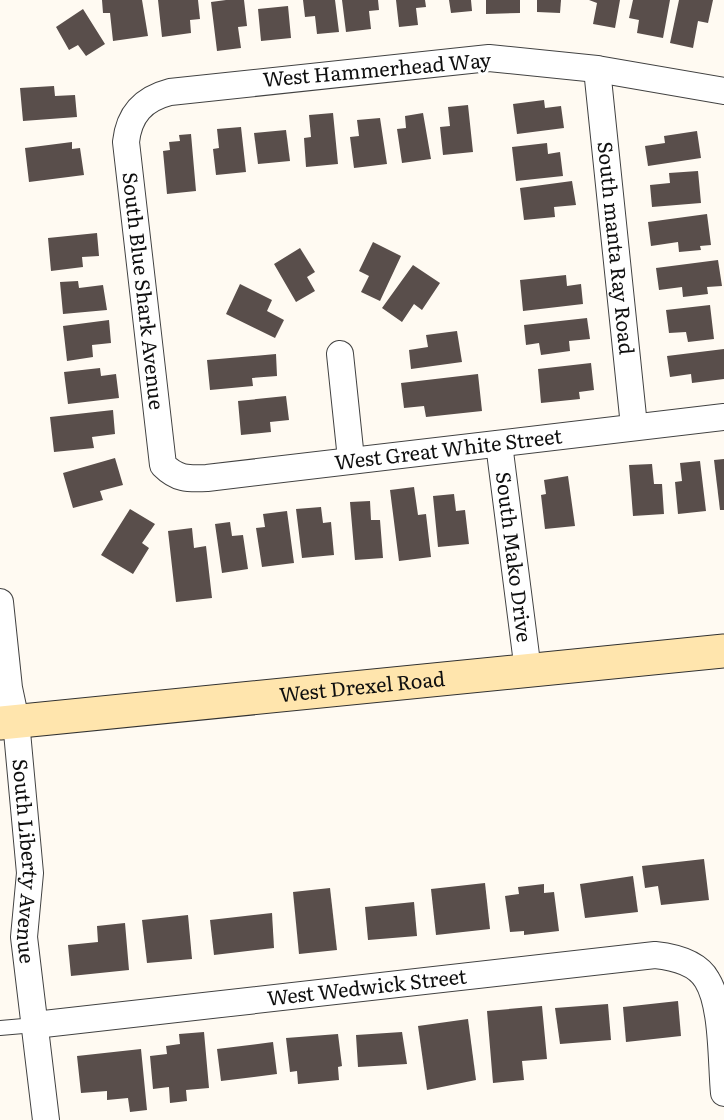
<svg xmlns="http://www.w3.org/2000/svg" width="724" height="1120" font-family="Literata,serif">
<rect width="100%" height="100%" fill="#fffaf2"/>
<!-- building -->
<g fill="#594e4b">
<path d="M102,0H142L148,36L113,41L110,13H103Z"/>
<path d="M158,0H198L200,19L190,20L191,33L162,37Z"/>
<path d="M226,0H244L247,26L238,27L241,48L217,51L211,2Z"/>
<path d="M303,0H335L339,32L317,34L315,16L305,17Z"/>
<path d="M342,0H378L379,10L369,11L371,29L346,32Z"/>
<path d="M396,0H425L426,7L416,8L418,25L399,27Z"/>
<path d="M449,0H471L472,11L451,13Z"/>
<path d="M486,0H520V13L486,14Z"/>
<path d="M537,0H561L560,13L537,12Z"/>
<path d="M589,0H620L615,28L593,24L597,3Z"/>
<path d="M633,0H670L663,38L637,33L639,20L629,18Z"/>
<path d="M679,0H713L708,23L698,21L693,48L670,43Z"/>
<path d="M288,6L291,38L261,41L258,9Z"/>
<path d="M83,9L105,44L86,56L78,45L69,50L56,27Z"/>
<path d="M54,86L55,96L75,95L77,117L23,121L20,88Z"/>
<path d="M544,100L545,108L561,106L564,128L517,134L513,104Z"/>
<path d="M468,105L473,152L443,155L440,127L450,126L448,107Z"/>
<path d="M333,113L338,164L306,167L304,138L311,137L309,115Z"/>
<path d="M423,113L431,159L402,163L397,129L406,128L405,116Z"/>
<path d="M380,118L387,164L354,168L350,137L359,136L357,120Z"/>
<path d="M241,127L246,172L216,175L213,149L219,148L217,129Z"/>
<path d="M286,130L290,161L258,164L254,133Z"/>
<path d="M697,131L701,158L648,166L645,146L665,143L664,136Z"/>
<path d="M191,134L196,191L167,194L163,151L170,150L169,142L180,141L179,135Z"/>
<path d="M72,142V149L80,148L84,175L29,182L25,148Z"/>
<path d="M547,143L548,154L560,152L563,176L516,181L512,147Z"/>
<path d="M698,171L701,203L652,207L650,185L670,183L669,173Z"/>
<path d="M572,181L576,205L554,207L555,217L524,220L520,188Z"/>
<path d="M707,214L711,245L700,246L701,250L679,252L678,242L651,246L648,222Z"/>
<path d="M97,233L99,256L82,257L83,267L51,271L48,238Z"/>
<path d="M373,242L401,256L380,301L361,292L369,276L359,271Z"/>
<path d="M300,248L315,272L307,277L315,291L296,302L274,264Z"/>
<path d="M718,260L722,286L707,287L708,294L683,297L682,287L659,290L656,268Z"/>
<path d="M413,265L440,283L422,310L414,304L402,322L382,308Z"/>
<path d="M566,275L567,286L581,284L583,304L523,311L520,280Z"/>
<path d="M78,281L79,288L103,285L107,310L63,314L60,282Z"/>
<path d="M240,284L272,300L267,311L284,320L275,338L226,314Z"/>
<path d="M710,305L714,339L688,342L686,332L669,333L666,310Z"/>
<path d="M587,318L590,339L569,341L570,351L541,355L539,343L526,345L524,325Z"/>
<path d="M109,320L111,343L92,345L93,357L67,361L63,326Z"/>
<path d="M457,331L462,362L411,369L409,350L428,347L426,335Z"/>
<path d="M724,349V379L692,383L691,374L670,377L667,356Z"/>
<path d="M276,354L277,376L252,378L253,386L210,390L207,360Z"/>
<path d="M591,363L594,390L579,392L580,399L541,403L538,369Z"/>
<path d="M100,368L101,376L116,374L119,398L68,404L64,372Z"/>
<path d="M478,374L482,411L426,417L424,406L404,408L401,383Z"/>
<path d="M286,396L289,420L270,422L271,432L241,435L238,401Z"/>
<path d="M113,410L115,434L92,437L94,448L54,452L50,417Z"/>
<path d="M115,458L123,485L100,491L103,500L73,508L63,473Z"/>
<path d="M724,459V510H720L714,460Z"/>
<path d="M700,461L706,511L678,514L675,482L682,481L680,463Z"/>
<path d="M652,464L654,484H662L664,514L633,516L629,465Z"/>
<path d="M568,476L575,526L545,529L541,495L546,494L544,480Z"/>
<path d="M414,487L418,515L426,514L431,557L399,561L390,490Z"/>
<path d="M454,494L456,511L465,510L469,544L438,547L433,496Z"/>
<path d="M370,501L371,520H380L383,558L355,560L350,502Z"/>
<path d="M321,507L323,523L331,522L334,555L302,558L296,509Z"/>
<path d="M130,509L155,524L142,543L149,548L133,574L101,555Z"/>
<path d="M287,511L294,563L262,567L256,528L265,527L263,514Z"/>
<path d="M230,522L232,536L243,535L248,569L222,573L215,524Z"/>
<path d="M192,528L194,548L206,546L212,598L176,602L168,531Z"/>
<path d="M704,859L709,900L661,905L658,886L645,888L642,866Z"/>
<path d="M633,876L638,912L585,918L580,884Z"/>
<path d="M485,883L490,929L436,935L431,889Z"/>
<path d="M544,884V893L554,892L559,931L524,935V931L510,932L505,896L519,894L518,887Z"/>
<path d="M330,888L337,950L299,954L293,892Z"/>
<path d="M414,902L417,936L368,940L365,907Z"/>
<path d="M272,913L274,948L214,955L210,920Z"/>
<path d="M188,915L192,959L147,963L142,920Z"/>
<path d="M125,923L129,970L71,976L68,945L98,942L97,926Z"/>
<path d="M678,1001L681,1036L626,1042L623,1007Z"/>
<path d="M608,1004L611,1040L560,1044L555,1008Z"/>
<path d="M542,1006L547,1059L522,1061L524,1080L493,1083L487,1011Z"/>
<path d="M468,1019L476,1080L427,1090L418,1026Z"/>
<path d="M204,1032L209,1088L186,1090L187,1101L170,1103L169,1087L153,1089L150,1056L167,1054L166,1046L180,1044L179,1034Z"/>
<path d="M402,1032L407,1064L358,1067L356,1035Z"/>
<path d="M338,1034L342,1066L338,1067L339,1080L298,1084L297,1071L290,1072L286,1038Z"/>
<path d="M273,1042L277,1074L221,1081L217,1049Z"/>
<path d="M141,1049L147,1110L130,1112L128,1098L107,1100V1091L81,1093L77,1056Z"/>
</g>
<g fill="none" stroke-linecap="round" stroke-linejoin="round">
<defs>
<path id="lane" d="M0,1028L35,1025"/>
<g id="street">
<path id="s1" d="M597,69L634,426"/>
<path id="s2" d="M724,91L597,69L489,58L170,92C143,99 129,114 126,142L163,465C177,479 187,479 207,478L724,417"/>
<path d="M340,354L351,459"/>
<path id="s3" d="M499,444L528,671"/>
<path id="s4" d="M0,602L9,688L16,721L30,873L24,937L46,1120"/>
<path id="s5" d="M35,1025L655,955C674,957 697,962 707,980C723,1006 721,1062 724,1093"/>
</g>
<g id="secondary">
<path id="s6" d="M0,723L724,651"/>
</g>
</defs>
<!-- lane casing -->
<use href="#lane" stroke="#424242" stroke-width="16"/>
<!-- street casing -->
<use href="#street" stroke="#424242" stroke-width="28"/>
<!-- secondary casing -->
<use href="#secondary" stroke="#313131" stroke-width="35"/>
<!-- lane -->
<use href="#lane" stroke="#fff" stroke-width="14"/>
<!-- street -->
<use href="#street" stroke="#fff" stroke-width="26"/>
<!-- secondary -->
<use href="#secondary" stroke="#ffe5ad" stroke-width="33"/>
</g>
<g text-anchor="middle" stroke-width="6" stroke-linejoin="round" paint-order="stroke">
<!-- street labels -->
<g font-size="20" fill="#0f0f0f" stroke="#fff">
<text transform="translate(377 70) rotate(-5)" y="7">West Hammerhead Way</text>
<text dy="7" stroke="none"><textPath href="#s1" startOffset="180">South manta Ray Road</textPath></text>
<text dy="7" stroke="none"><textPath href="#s2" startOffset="780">South Blue Shark Avenue</textPath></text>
<text dy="7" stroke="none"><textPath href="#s2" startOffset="1246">West Great White Street</textPath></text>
<text dy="7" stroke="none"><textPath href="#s3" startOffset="114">South Mako Drive</textPath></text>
<text dy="7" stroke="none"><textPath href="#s6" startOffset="364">West Drexel Road</textPath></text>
<text dy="7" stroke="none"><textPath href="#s4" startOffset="261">South Liberty Avenue</textPath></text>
<text dy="7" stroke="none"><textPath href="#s5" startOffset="334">West Wedwick Street</textPath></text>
</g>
</g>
</svg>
